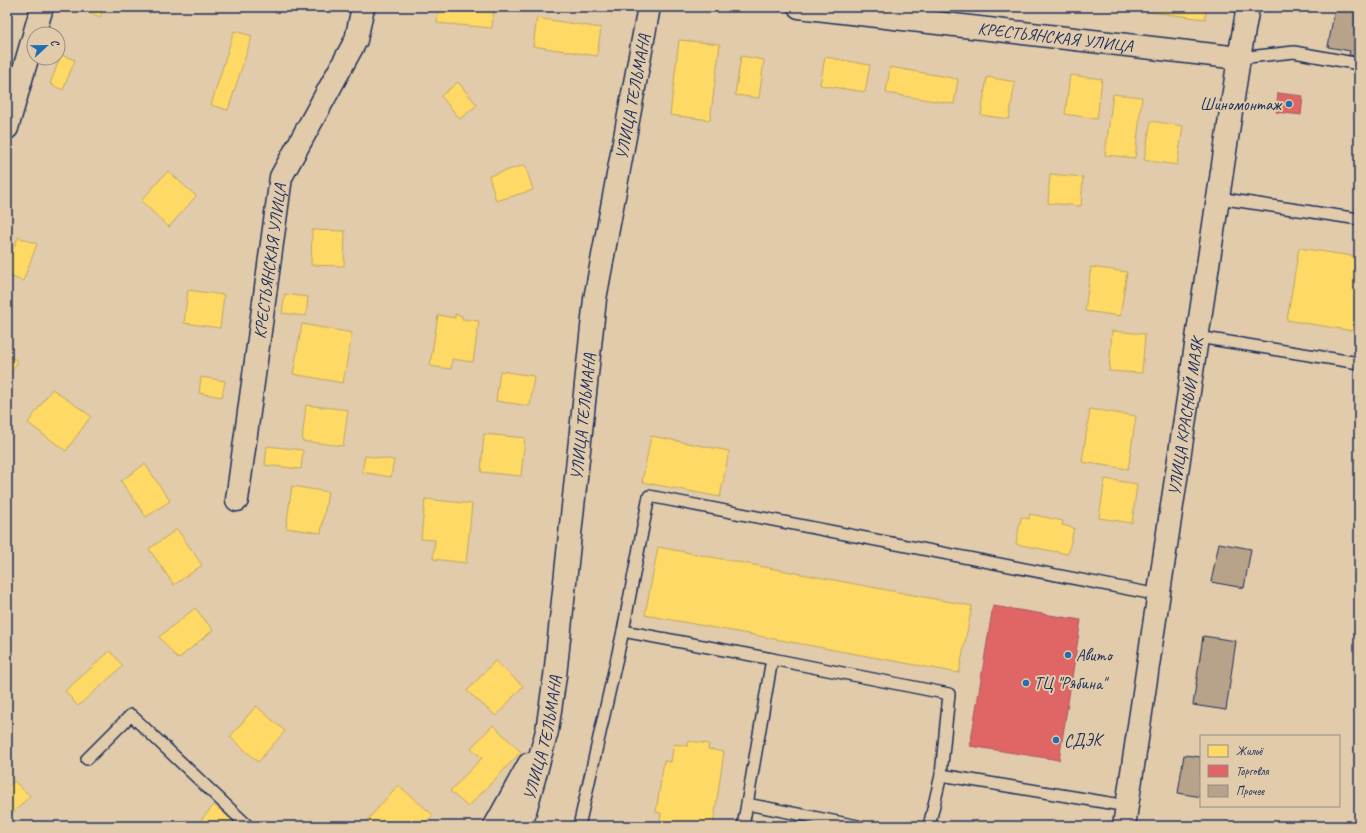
<svg xmlns="http://www.w3.org/2000/svg" width="1366" height="833" font-family="Caveat,sans-serif">
<rect width="100%" height="100%" fill="#e1cbaa"/>
<filter id="ink" filterUnits="userSpaceOnUse"><feTurbulence type="fractalNoise" baseFrequency=".025" numOctaves="2"/><feDisplacementMap in="SourceGraphic" scale="8" xChannelSelector="R" yChannelSelector="G"/><feConvolveMatrix kernelMatrix="1 2 1 2 8 2 1 2 1" color-interpolation-filters="sRGB"/></filter>
<g filter="url(#ink)">
<!-- homes -->
<g fill="#ffd966" stroke="#bba664">
<path d="M76,7H104L100,17Z"/>
<path d="M439,7H494L492,28L437,23Z"/>
<path d="M1152,7H1206L1205,19L1151,12Z"/>
<path d="M537,18L601,28L597,56L533,46Z"/>
<path d="M234,31L252,36L228,110L211,105Z"/>
<path d="M679,40L720,44L710,120L670,115Z"/>
<path d="M61,55L75,60L63,90L50,84Z"/>
<path d="M741,56L764,60L759,98L735,95Z"/>
<path d="M825,57L870,65L865,92L820,85Z"/>
<path d="M890,67L958,79L954,104L886,93Z"/>
<path d="M1070,75L1102,79L1097,119L1065,114Z"/>
<path d="M987,77L1015,82L1009,119L981,115Z"/>
<path d="M458,82L477,105L460,119L441,96Z"/>
<path d="M1113,94L1142,97L1135,158L1105,155Z"/>
<path d="M1151,121L1183,126L1177,165L1144,160Z"/>
<path d="M525,165L533,190L496,201L489,176Z"/>
<path d="M168,171L196,196L169,227L141,201Z"/>
<path d="M1050,174L1083,177L1081,206L1048,203Z"/>
<path d="M312,230L345,231L344,266L311,265Z"/>
<path d="M18,237L37,244L23,281L7,275V264Z"/>
<path d="M1299,248L1359,257V332L1287,320Z"/>
<path d="M1091,267L1127,272L1120,316L1085,311Z"/>
<path d="M188,290L224,295L220,328L184,323Z"/>
<path d="M285,294L308,297L306,316L282,313Z"/>
<path d="M455,314L462,316V319L479,321L473,362L452,359L451,369L430,366L438,315L455,318Z"/>
<path d="M302,324L352,333L343,383L293,374Z"/>
<path d="M1112,331L1145,334L1142,373L1109,371Z"/>
<path d="M7,355L18,361L8,378L7,377Z"/>
<path d="M500,371L534,376L530,406L496,401Z"/>
<path d="M201,377L225,381L222,397L199,393Z"/>
<path d="M52,389L91,416L66,451L28,423Z"/>
<path d="M306,405L348,410L343,446L302,441Z"/>
<path d="M1090,409L1136,416L1128,469L1082,462Z"/>
<path d="M484,434L525,438L521,476L481,472Z"/>
<path d="M651,436L729,451L720,497L642,482Z"/>
<path d="M267,446L303,450L301,469L265,465Z"/>
<path d="M365,456L394,460L391,477L362,472Z"/>
<path d="M145,464L170,501L146,517L121,481Z"/>
<path d="M1105,479L1137,484L1132,523L1099,518Z"/>
<path d="M292,486L328,492L321,533L286,528Z"/>
<path d="M425,499L472,504L466,563L433,559L435,540L421,539Z"/>
<path d="M1030,514L1063,521L1062,525L1074,528L1068,554L1016,544L1021,517L1029,519Z"/>
<path d="M177,529L202,565L174,585L149,549Z"/>
<path d="M658,547L972,606L959,673L645,615Z"/>
<path d="M195,608L213,630L178,659L159,637Z"/>
<path d="M110,651L123,666L78,706L65,691Z"/>
<path d="M495,661L523,686L496,716L467,691Z"/>
<path d="M256,706L285,731L258,762L230,737Z"/>
<path d="M493,725L521,752L468,807L450,791L482,758L471,748Z"/>
<path d="M689,741L709,744L708,749L724,752L713,826H659L661,813L656,812L664,761L671,762L674,744L688,746Z"/>
<path d="M14,781L30,796L13,813L7,808V788Z"/>
<path d="M398,785L433,815L423,826H368L365,823Z"/>
<path d="M214,805L239,826H196Z"/>
</g>
<!-- shops -->
<g fill="#e06666" stroke="#a55664">
<path d="M1278,93L1303,96L1301,115L1276,112Z"/>
<path d="M993,606L1081,620L1059,760L970,746Z"/>
</g>
<!-- building -->
<g fill="#b8a28a" stroke="#1b2f5e">
<path d="M1335,7H1359V57L1349,55L1350,51L1328,47Z"/>
<path d="M1219,543L1251,549L1244,588L1211,582Z"/>
<path d="M1203,636L1236,641L1226,710L1193,705Z"/>
<path d="M1184,755L1201,757V797L1178,793Z"/>
</g>
<g fill="none" stroke-linecap="round" stroke-linejoin="round">
<defs>
<g id="service">
<path d="M1239,58L1294,52L1359,64"/>
<path d="M1218,198L1359,219"/>
<path d="M1198,337L1359,363"/>
<path d="M623,631L649,496L1159,595"/>
<path d="M772,659L949,694L941,775L1127,806"/>
<path d="M87,759L131,715L248,826"/>
<path d="M579,826L623,631L772,659L747,804"/>
<path d="M743,826L747,804L858,826"/>
<path d="M929,826L941,775"/>
<path d="M1358,826L1359,822"/>
</g>
<g id="minor">
<path id="s1" d="M799,7L1239,58"/>
<path d="M7,128L42,7"/>
<path id="s2" d="M237,500L281,177L356,40L363,7"/>
<path d="M495,826L529,764"/>
<path id="s3" d="M521,826L547,731L555,676L595,299L649,7"/>
</g>
<g id="primary">
<path id="s4" d="M1124,826L1239,58L1248,7"/>
</g>
</defs>
<!-- service casing -->
<use href="#service" stroke="#1b2f5e" stroke-width="14"/>
<!-- minor casing -->
<use href="#minor" stroke="#1b2f5e" stroke-width="25"/>
<!-- primary casing -->
<use href="#primary" stroke="#1b2f5e" stroke-width="25"/>
<!-- service -->
<use href="#service" stroke="#e1cbaa" stroke-width="11"/>
<!-- minor -->
<use href="#minor" stroke="#e1cbaa" stroke-width="22"/>
<!-- primary -->
<use href="#primary" stroke="#e1cbaa" stroke-width="22"/>
</g>
</g>
<!-- markers -->
<g fill="#1f6fb2" stroke="#e1cbaa" stroke-width="1.5">
<circle cx="1289" cy="104" r="4"/>
<circle cx="1068" cy="655" r="4"/>
<circle cx="1026" cy="683" r="4"/>
<circle cx="1056" cy="740" r="4"/>
</g>
<g text-anchor="middle" stroke-width="4" stroke-linejoin="round" paint-order="stroke">
<!-- street labels -->
<g font-size="17" fill="#1b2f5e" stroke="#e1cbaa">
<text dy="6" stroke="none"><textPath href="#s1" startOffset="258">КРЕСТЬЯНСКАЯ УЛИЦА</textPath></text>
<text dy="6" stroke="none"><textPath href="#s3" startOffset="739">УЛИЦА ТЕЛЬМАНА</textPath></text>
<text dy="6" stroke="none"><textPath href="#s2" startOffset="241">КРЕСТЬЯНСКАЯ УЛИЦА</textPath></text>
<text dy="6" stroke="none"><textPath href="#s3" startOffset="415">УЛИЦА ТЕЛЬМАНА</textPath></text>
<text dy="6" stroke="none"><textPath href="#s4" startOffset="414">УЛИЦА КРАСНЫЙ МАЯК</textPath></text>
<text dy="6" stroke="none"><textPath href="#s3" startOffset="91">УЛИЦА ТЕЛЬМАНА</textPath></text>
</g>
<!-- poi labels -->
<g font-size="17" fill="#1b2f5e" stroke="#e1cbaa" text-anchor="start">
<text x="1281" y="110" text-anchor="end">Шиномонтаж</text>
<text x="1076" y="661">Авито</text>
<text x="1034" y="689">ТЦ "Рябина"</text>
<text x="1064" y="746">СДЭК</text>
</g>
</g>
<!-- margin -->
<rect width="1366" height="833" fill="none" stroke="#e1cbaa" stroke-width="24"/>
<rect x="12" y="12" width="1342" height="809" fill="none" stroke="#1b2f5e" stroke-width="1.5" filter="url(#ink)"/>
<!-- legend -->
<rect x="1200" y="735" width="140" height="72" fill="#e1cbaa" stroke="#928d8c"/>
<rect x="1208" y="745" width="20" height="12" fill="#ffd966" stroke="#928d8c"/>
<text x="1236" y="755" font-size="12" fill="#1b2f5e">Жильё</text>
<rect x="1208" y="765" width="20" height="12" fill="#e06666" stroke="#928d8c"/>
<text x="1236" y="775" font-size="12" fill="#1b2f5e">Торговля</text>
<rect x="1208" y="785" width="20" height="12" fill="#b8a28a" stroke="#928d8c"/>
<text x="1236" y="795" font-size="12" fill="#1b2f5e">Прочее</text>
<!-- north arrow -->
<g transform="translate(46 46) rotate(68)"><circle r="19" fill="#e1cbaa" stroke="#928d8c"/>
<path d="M0-3L7 15L0 10L-7 15Z" fill="#1f6fb2"/>
<text y="-6" font-size="11" font-weight="bold" text-anchor="middle" fill="#1b2f5e">С</text>
</g>
</svg>
